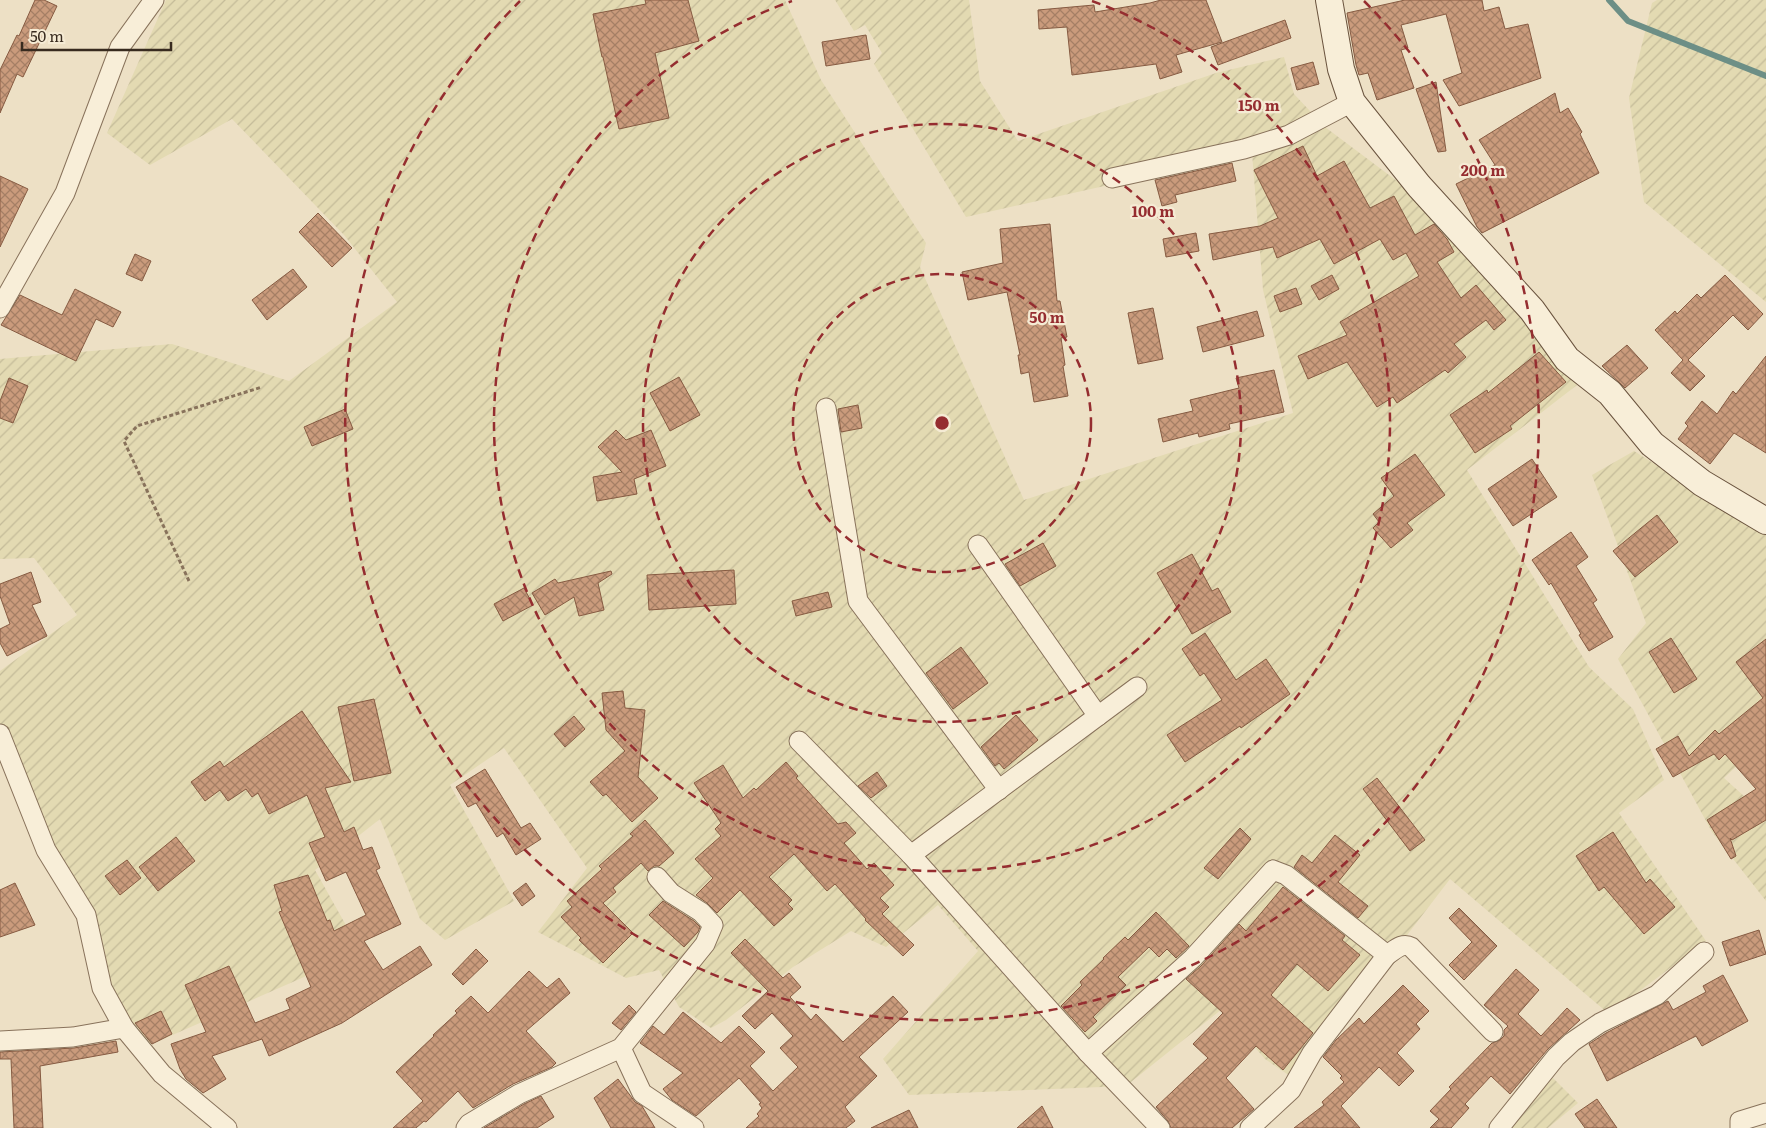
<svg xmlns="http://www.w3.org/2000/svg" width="1766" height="1128" font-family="Literata,serif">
<defs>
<pattern id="farmland-furrows" width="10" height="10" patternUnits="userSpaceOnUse" patternTransform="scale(1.25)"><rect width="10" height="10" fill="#e3dab2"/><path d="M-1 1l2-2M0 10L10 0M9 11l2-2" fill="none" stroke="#c4bb99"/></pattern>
<pattern id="building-cross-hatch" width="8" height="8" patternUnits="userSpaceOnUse" patternTransform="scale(1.25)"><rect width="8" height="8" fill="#ca9b7c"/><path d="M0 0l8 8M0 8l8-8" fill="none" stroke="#a57f65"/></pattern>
</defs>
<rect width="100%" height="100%" fill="#ede0c5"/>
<!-- farmland -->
<g fill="url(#farmland-furrows)">
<path d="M166,0H785L821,80L926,243L920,267L1024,500L1293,413L1263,290L1252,153L966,217L874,64L882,53L865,25L854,31L835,0H969L980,81L1018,141L1216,73L1284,57L1294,94L1325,127L1425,202L1577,385L1467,470L1589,667L1633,709L1664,780L1619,813L1706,941L1609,1014L1450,879L1296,1080L1265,1059L1222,1009L1126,1086L909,1095L883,1059L978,951L938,905L886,947L851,931L793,967L726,1020L711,1028L679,1007L659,970L626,978L538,932L587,868L504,748L450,785L514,901L445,940L420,919L380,819L315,870L361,952L143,1048L47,860L0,745V671L77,615L34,558L0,559V359L172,344L289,381L397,302L344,235L232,119L150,165L107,133Z"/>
<path d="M1657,0H1766V302L1644,202L1629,98L1652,3Z"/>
<path d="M1634,451L1766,534V738L1724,778L1766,816V901L1712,832L1618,659L1646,623L1592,475Z"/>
<path d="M1553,1078L1578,1103L1548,1128H1498Z"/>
</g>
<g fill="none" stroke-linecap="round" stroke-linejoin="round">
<!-- stream -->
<path stroke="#6d8f86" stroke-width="6" d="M1609,0L1628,21L1766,76"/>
</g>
<!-- building -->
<g fill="url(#building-cross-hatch)" stroke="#865b42">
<path d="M35,0H44L57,6L23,77L17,74L0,113V70L17,35L19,36Z"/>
<path d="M645,0H688L699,41L655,53L669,118L619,129L603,57H602L593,14L646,4Z"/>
<path d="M1161,0H1206L1222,42L1176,55L1182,72L1160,79L1156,64L1072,75L1067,27L1039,29L1038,10L1094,5L1095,12L1150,3Z"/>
<path d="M1405,0H1482L1484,11L1499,7L1505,29L1528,24L1541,78L1459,106L1443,80L1462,73L1446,14L1401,25L1408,48L1401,50L1414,88L1377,100L1368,73L1359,75L1356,65L1347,13Z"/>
<path d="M1285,20L1291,38L1218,65L1211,47Z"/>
<path d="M866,35L870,59L826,66L822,42Z"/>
<path d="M1313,62L1319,84L1297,90L1291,68Z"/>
<path d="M1436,82L1446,151L1438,152L1416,89Z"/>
<path d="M1555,93L1560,113L1568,108L1582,132L1580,134L1599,173L1482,233L1477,227L1456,184L1495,165L1479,140Z"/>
<path d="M1303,146L1317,176L1344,161L1370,208L1394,196L1415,235L1434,224L1447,239L1454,252L1437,262L1461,298L1476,285L1506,320L1494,330L1486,320L1454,344L1466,357L1448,373L1445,370L1397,403L1393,397L1377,407L1347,362L1308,379L1298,356L1347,335L1340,322L1419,276L1406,253L1393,260L1380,239L1334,264L1320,239L1277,258L1273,247L1213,260L1209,234L1260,226L1278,218L1254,170Z"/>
<path d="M1232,163L1236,181L1175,195L1177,202L1162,206L1155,180Z"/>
<path d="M0,176L28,189L0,247Z"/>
<path d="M318,213L352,248L332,267L299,232Z"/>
<path d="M1050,224L1057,301H1060L1067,337L1061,338L1065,365L1063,366L1068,396L1034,402L1029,372L1021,374L1018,355H1020L1007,292L968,300L962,272L1003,263L1000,229Z"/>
<path d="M1196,233L1199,251L1166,257L1163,239Z"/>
<path d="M135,254L151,261L142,281L126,274Z"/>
<path d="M293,269L307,287L267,320L252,300Z"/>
<path d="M1332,275L1339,289L1319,300L1311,286Z"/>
<path d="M1725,275L1763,314L1748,330L1733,315L1688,360L1705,376L1690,391L1671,373L1683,360L1655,330L1675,311L1677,314L1697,294L1701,298Z"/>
<path d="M1296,288L1302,304L1280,312L1274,296Z"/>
<path d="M75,289L121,312L113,327L96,319L76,361L1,325L20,295L62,315Z"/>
<path d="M1153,308L1163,359L1138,364L1128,313Z"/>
<path d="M1257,311L1264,336L1203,352L1197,327Z"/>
<path d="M1627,345L1648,368L1625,388L1602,366Z"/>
<path d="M1539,352L1566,382L1510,426L1512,429L1475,453L1450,415L1487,390L1488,393Z"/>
<path d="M1766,356V453L1734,433L1710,464L1678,439L1688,426L1685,423L1702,401L1717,414L1733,391L1736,394Z"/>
<path d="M1274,370L1284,412L1229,424L1230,429L1199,437L1198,433L1163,442L1158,419L1193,411L1190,400L1239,388L1236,378Z"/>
<path d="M679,377L700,415L670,431L650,393Z"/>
<path d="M9,378L28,386L13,423L0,418V401Z"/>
<path d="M858,405L862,428L841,432L838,409Z"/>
<path d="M345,409L353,429L312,446L304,427Z"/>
<path d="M616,430L626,440L651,430L666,466L634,479L637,494L597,501L593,477L622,472L598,447Z"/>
<path d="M1415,454L1445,495L1407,523L1413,530L1391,548L1373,528L1379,522L1373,514L1394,496L1381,478Z"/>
<path d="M1532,459L1557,497L1513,526L1488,489Z"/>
<path d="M1657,515L1678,542L1635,577L1613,551Z"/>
<path d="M1571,532L1588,557L1576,566L1597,600L1593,603L1613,637L1589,651L1579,635L1581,634L1551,583L1549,585L1532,560Z"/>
<path d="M1043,543L1056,566L1020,586L1005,564Z"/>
<path d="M1192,554L1212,591L1218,588L1231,612L1192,634L1157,573Z"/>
<path d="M734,570L736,604L649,610L647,575Z"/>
<path d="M611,571L612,574L598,583L604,610L579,616L574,597L545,615L532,593L555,579L558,583Z"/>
<path d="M31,572L41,602L32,605L47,636L7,656L0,643V629L10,624L0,596V584Z"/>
<path d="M524,588L533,605L503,621L494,604Z"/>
<path d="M828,592L832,607L796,616L792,601Z"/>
<path d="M1205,633L1236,680L1266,659L1290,694L1241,728L1240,726L1185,762L1167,735L1222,700L1204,673L1200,676L1182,649Z"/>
<path d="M1671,638L1697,679L1674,693L1649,652Z"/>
<path d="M1766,639V820L1732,840L1730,838L1736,856L1731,859L1707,820L1756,789L1725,754L1719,760L1714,754L1673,777L1656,749L1678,736L1689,756L1715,730L1719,734L1763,698L1736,662Z"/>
<path d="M961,647L988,683L953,709L926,673Z"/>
<path d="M623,691L625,708L645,710L638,777L658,798L632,822L606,794L603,796L590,782L625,751L606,730L602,693Z"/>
<path d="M374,699L391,773L354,781L338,707Z"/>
<path d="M302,711L351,782L325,788L344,832L354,827L363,850L372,847L380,868L376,870L401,924L364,941L383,970L420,946L432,965L342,1023L269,1056L262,1039L212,1056L226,1079L203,1093L186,1079L180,1069L171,1044L206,1032L185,985L229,966L255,1023L290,1009L286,999L311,987L279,912L282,911L274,885L308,875L327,921L330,920L334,931L366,915L346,872L326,881L309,843L325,837L307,795L269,814L258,793L252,797L246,789L228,801L220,790L205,801L191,782L220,761L224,767Z"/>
<path d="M1016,715L1038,740L1004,769L999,763L995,766L981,747Z"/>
<path d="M574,716L585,729L565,747L554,734Z"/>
<path d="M786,762L798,776L796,778L838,824L846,822L856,833L844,843L867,869L874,863L894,885L880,898L889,907L882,914L914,945L903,956L865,920L866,919L835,884L827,891L794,854L769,877L792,900L788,904L793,909L774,926L740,890L717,913L707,903L696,895L713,878L695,859L721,836L715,829L721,823L694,783L723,765L743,798L754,788L756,790Z"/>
<path d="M485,769L521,828L530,823L541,839L516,855L503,833L497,837L476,803L468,807L456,787Z"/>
<path d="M877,772L887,786L871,798L858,786Z"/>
<path d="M1377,778L1425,840L1410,851L1363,789Z"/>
<path d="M645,820L674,853L659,866H654L648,871L641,863L613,888L616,892L603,903L633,933L603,963L579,940L581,938L561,917L572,907L567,901L602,869L599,866L633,836L630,834Z"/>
<path d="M1240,828L1251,839L1218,879L1204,868Z"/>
<path d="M1613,832L1646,883L1650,879L1675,907L1644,934L1604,887L1599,891L1576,856Z"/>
<path d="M1335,835L1360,855L1338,882L1368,906L1358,918L1294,867L1302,855L1312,863Z"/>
<path d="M176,837L195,861L158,891L139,867Z"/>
<path d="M127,860L141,878L120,895L105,876Z"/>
<path d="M15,883L35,925L0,937V890Z"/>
<path d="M526,883L535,896L522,906L513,893Z"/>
<path d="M1283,887L1345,936L1342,940L1360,955L1328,991L1297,964L1271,995L1313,1033L1283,1070L1256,1046L1226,1078L1254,1109L1232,1128H1171L1168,1121L1156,1107L1208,1058L1193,1044L1223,1013L1186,979L1201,966L1239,924L1246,931Z"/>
<path d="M663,901L694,921L700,927L698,932L684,947L649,915Z"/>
<path d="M1459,908L1497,946L1464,980L1449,965L1472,942L1449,918Z"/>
<path d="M1156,912L1189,946L1176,958L1167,949L1159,957L1149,947L1118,977L1126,985L1093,1017L1097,1021L1085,1032L1061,1006L1082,985L1080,982L1104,959L1103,958L1125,937L1128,940Z"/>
<path d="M1759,930L1766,954L1730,966L1722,942Z"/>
<path d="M745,939L783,978L789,973L801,987L790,997L811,1020L816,1014L843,1042L893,996L908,1012L859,1057L877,1076L845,1107L855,1121L846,1128H746L759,1116L757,1114L762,1108L759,1104L761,1103L739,1078L696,1116L672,1100L663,1089L683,1073L640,1043L653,1026L664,1035L683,1012L721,1043L739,1026L765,1052L750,1066L773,1091L798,1067L780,1048L793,1036L772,1013L755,1029L742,1016L768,991L731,953Z"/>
<path d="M476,949L488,961L463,985L452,974Z"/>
<path d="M1516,969L1539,990L1518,1014L1541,1036L1567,1008L1580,1020L1548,1049L1510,1094L1491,1076L1465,1104L1469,1108L1451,1128H1430L1439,1119L1430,1111L1451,1089L1449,1087L1492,1043L1500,1040L1504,1036V1030L1508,1026L1484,1005Z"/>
<path d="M529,971L547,988L559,978L570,993L526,1031L556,1063L552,1067L513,1084L473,1108L458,1091L426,1122L424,1121L416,1128H393L423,1101L396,1072L434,1036L433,1035L457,1013L455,1011L471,996L488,1013Z"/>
<path d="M1723,975L1748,1021L1702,1046L1696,1036L1607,1081L1589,1044L1606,1033L1668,1001L1673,1010L1706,992L1703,986Z"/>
<path d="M1403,985L1429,1011L1416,1024L1420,1029L1397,1053L1414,1071L1399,1086L1379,1067L1341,1106L1360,1128H1294L1324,1105L1322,1102L1344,1082L1340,1078L1342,1076L1323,1057L1336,1040L1359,1018L1364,1024Z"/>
<path d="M629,1005L636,1012L621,1030L612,1023Z"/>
<path d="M161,1011L172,1034L152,1044L135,1023Z"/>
<path d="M116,1041L118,1052L40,1066L43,1128H14L11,1059H0V1052L74,1048Z"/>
<path d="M618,1079L635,1102L642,1106L655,1128H611L594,1098Z"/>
<path d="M541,1096L554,1117L537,1128H484L524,1104Z"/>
<path d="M1597,1099L1617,1128H1585L1575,1114Z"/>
<path d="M1042,1106L1053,1128H1017Z"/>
<path d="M909,1110L918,1128H871Z"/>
</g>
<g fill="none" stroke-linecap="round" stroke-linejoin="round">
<defs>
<g id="street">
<path d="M1112,178L1244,149L1289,135L1352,102"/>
<path d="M0,308L65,193L120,47L154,0"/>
<path d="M826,408L858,601L999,790"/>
<path d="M978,545L1098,716"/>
<path d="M0,734L46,850L86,915L102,988L124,1028L162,1074L227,1128"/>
<path d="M799,741L911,855L1088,1053L1160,1128"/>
<path d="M911,855L1137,687"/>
<path d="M1387,955C1395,950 1402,942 1411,947L1493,1032"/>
<path d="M0,1041L73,1037L124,1028"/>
<path d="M621,1048L642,1093L694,1128"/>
<path d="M1088,1053L1193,958L1273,870L1286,875L1387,955L1312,1053L1291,1090L1250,1128"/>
<path d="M466,1128L469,1124L519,1094L621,1048L705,944L713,925L701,912L671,893L657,877"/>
<path d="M1499,1128L1556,1057L1572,1042L1600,1023L1657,995L1704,952"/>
<path d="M1740,1128V1121L1766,1113"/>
</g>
<path id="secondary" d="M1329,0L1341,69L1352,102L1419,186L1532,310L1567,359L1610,393L1652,444L1702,483L1766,521"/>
</defs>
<!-- street casing -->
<use href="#street" stroke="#88725b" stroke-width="21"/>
<!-- secondary casing -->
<use href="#secondary" stroke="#6a533e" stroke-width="28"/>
<!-- path -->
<path stroke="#88725b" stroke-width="3" stroke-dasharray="4 2.5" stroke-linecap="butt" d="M189,581L124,441L137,426L262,387"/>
<!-- street -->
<use href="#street" stroke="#f8eed8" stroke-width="19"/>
<!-- secondary -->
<use href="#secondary" stroke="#f8eed8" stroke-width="26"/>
</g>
<!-- distance rings -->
<g fill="none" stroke="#952d30" stroke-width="2.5" stroke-dasharray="9 6">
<circle cx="942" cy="423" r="149"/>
<circle cx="942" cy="423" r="299"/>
<path d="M1092 1A448 448 0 1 1 792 1"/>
<path d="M1364 1A597 597 0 1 1 520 1"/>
</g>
<circle cx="942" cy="423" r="8" fill="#952d30" stroke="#f5ebd4" stroke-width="2.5"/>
<g font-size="15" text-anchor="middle" font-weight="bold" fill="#952d30" stroke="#f5ebd4" stroke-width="4.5" stroke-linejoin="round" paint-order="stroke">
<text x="1259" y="111">150 m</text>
<text x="1483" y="176">200 m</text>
<text x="1153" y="217">100 m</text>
<text x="1047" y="323">50 m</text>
</g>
<!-- scale -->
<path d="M22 42v8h149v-8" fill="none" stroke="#382b1f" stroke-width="2.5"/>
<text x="30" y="42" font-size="15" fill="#382b1f" stroke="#f5ebd4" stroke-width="4" paint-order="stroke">50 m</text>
</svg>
